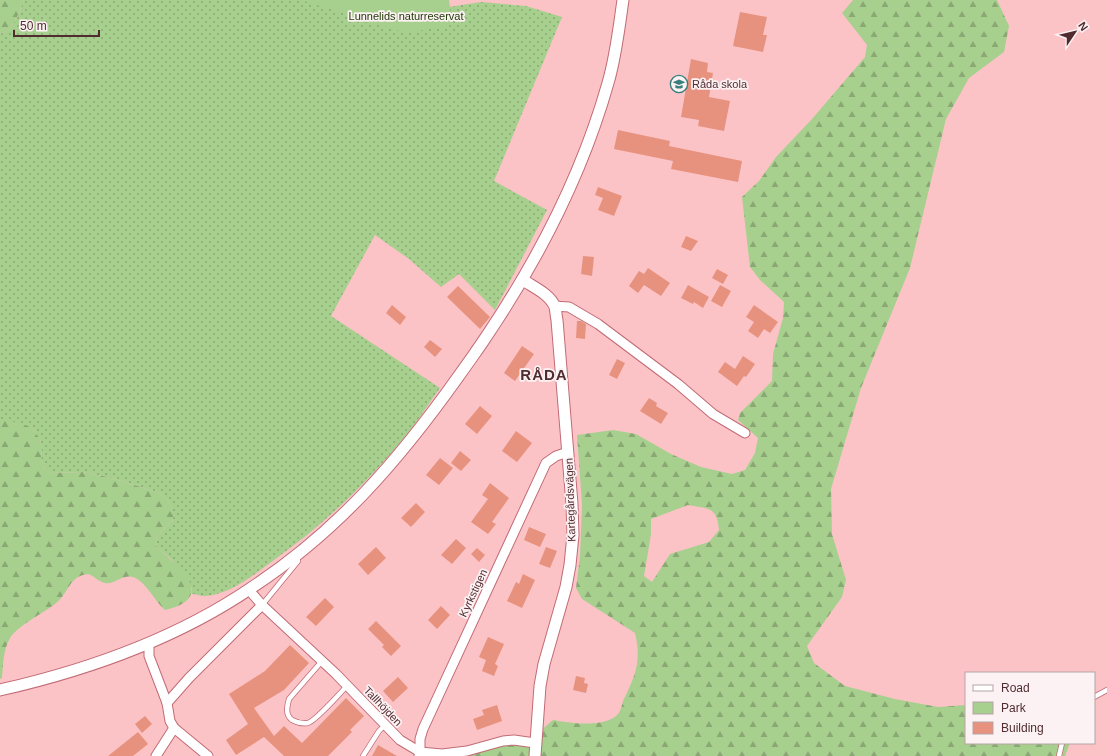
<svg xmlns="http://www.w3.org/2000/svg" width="1107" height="756" font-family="Helvetica,sans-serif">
<defs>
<pattern id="grass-dots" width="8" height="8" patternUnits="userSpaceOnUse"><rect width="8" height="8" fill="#a7cf8e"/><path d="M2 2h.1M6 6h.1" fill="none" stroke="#8aa874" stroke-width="1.8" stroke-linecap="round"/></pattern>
<pattern id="forest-firs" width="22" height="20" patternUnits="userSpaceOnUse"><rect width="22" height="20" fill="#a7cf8e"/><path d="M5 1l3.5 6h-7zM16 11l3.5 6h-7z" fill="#8aa874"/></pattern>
</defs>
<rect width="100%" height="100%" fill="#fcc3c7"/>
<!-- grass -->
<path fill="url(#grass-dots)" d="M24,0H308L449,7L481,2L526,6L562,17L494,181L547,210L495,310L459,274L441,287L409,259L375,235L331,316L440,388C431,400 423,413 414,425C374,477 326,523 274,560C255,574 228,596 204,596C200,596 196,594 192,594V588L172,560L159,549L155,544L157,536L173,520V510L168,500L157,492L108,477L82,472L51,473L44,468L41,460L42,448L40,439L32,428L0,419V34C14,30 19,12 24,0Z"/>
<!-- forest -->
<g fill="url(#forest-firs)" fill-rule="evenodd">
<path d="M0,0H24C19,12 14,30 0,34Z"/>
<path d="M853,0H997L1009,26L1004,52L969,78L946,119L910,268L861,388L831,489L832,534L846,580L842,597L807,646L814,663L845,686L895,699L938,707L966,705V743H1070L1065,756H460L511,744L524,745L553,720C569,723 604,728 617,715C620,713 622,705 623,701C635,676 642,662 635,633L582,599L576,588L580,556L582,504L577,435L613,430L636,434L671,454L701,467L732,474L745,470L755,453L758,438L738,420L740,413L772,381L773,354L783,318L784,302L760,280L750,267L742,197L759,181L776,157L812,119L865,57L867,45L842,13ZM688,505C708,509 717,506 719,530L709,542L670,554L652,582L644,576L651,534V519Z"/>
<path d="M0,419L23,424L32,428L40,439L42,448L41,460L44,468L51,473L82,472L108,477L157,492L168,500L173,510V520L157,536L155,544C164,557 202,579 189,598C184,605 173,608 165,610C156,602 148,587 140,581C126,569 117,585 105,583C100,582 93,576 89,574C68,576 70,592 56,603C44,613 17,626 10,638C3,650 3,665 2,678L0,679Z"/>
</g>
<!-- park -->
<path fill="#a7cf8e" d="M301,0H449L452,25L406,33Z"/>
<!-- building -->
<g fill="#e7927e">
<path d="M740,12L767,17L763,35H767L763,52L733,46Z"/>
<path d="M691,59L708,63L707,72L713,73L709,97L730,101L724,131L698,126L699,120L681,117Z"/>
<path d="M618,130L670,141L669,146L742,161L738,182L671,169L673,161L614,149Z"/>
<path d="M598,187L622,196L614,216L598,210L603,198L595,195Z"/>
<path d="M686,236L698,241L691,251L681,247Z"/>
<path d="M583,256L594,257L592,276L581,274Z"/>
<path d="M648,268L670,283L661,296L644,285L638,293L629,286L639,271L644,274Z"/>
<path d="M717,269L728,275L723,284L712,278Z"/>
<path d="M688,285L709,297L703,308L694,302L693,304L681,298Z"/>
<path d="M720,285L731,291L722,307L711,301Z"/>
<path d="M458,286L490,317L480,329L447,297Z"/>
<path d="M392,305L406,317L400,325L386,313Z"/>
<path d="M754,305L778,322L770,333L764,329L758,338L748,331L754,322L746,317Z"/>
<path d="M577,321H581L586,324L585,339L576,338Z"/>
<path d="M430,340L442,349L435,357L424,347Z"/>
<path d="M522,346L534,354L515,381L504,373Z"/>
<path d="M743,356L755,364L746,377L744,376L737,386L718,372L725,362L735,369Z"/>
<path d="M617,359L625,363L617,379L609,375Z"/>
<path d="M649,398L657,403L656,406L668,413L661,424L640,411Z"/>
<path d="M480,406L492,416L477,434L465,424Z"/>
<path d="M516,431L532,443L517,462L502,451Z"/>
<path d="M460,451L471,460L461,471L451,463Z"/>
<path d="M440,458L453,468L439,485L426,475Z"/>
<path d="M490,483L509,498L492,522L496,524L488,534L471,522L488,499L482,495Z"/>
<path d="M416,503L425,512L411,527L401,518Z"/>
<path d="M529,527L546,534L540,547L524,540Z"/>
<path d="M456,539L466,548L452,564L441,555Z"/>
<path d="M376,547L386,558L368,575L358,564Z"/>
<path d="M546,547L557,551L550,568L539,564Z"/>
<path d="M477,548L485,555L479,562L471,554Z"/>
<path d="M523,574L535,580L522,608L507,601L516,582L519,584Z"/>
<path d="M325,598L334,607L316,626L306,617Z"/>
<path d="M441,606L450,615L437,629L428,620Z"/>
<path d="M376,621L401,646L391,656L382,647L384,645L368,629Z"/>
<path d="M488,637L504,644L495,664L498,666L494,676L482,671L486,660L479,657Z"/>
<path d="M290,645L309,663L284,690L254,708L274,736L284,726L302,743L346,698L364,716L350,730L352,732L328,756H284L264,737L236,755L226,740L248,724L229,694L265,671Z"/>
<path d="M576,676L585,678L584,683L588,684L586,693L573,690Z"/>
<path d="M398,677L408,688L393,702L383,691Z"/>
<path d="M497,705L502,721L477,730L473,719L484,715L482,710Z"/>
<path d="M145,716L152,724L142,733L135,724Z"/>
<path d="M138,732L148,744L133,756H108Z"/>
<path d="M378,745L397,756H372Z"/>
</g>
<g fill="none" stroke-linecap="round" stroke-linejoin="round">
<defs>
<g id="service">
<path d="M262,605L298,561L297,555"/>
<path d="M322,661L289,699C287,707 285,714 292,720C296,722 303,724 308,723C317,720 339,694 347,686"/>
<path d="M1094,697L1107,690"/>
<path d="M363,756L379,731L385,725"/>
<path d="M1059,756L1062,743"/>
</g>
<g id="minor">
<path d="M554,306L569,307L598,324L678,384L713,414L745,433"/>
<path d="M249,590L262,605L336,674L400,740L420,752L442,754L467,751L503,741L514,740L535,743"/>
<path d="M149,643V656L167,703L170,721L174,728L208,756"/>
<path d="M167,703L189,678L262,605"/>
<path d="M156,756L174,728"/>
<path d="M419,756L420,752V739L423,729L546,463L556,456L568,452"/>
</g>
<g id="tertiary">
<path d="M523,280C533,287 550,294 555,307C556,311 556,316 557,320L572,504L573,535L570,565L566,587L544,664L540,686L535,756"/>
<path d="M0,690C88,670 176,639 251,588C337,532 399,460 458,377C523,288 578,189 608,83C616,56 619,27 623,0"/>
</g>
</defs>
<!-- service casing -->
<use href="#service" stroke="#c16b75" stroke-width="6"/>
<!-- minor casing -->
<use href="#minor" stroke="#c16b75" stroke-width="11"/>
<!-- tertiary casing -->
<use href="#tertiary" stroke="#c16b75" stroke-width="13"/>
<!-- service -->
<use href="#service" stroke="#fff" stroke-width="4.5"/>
<!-- minor -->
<use href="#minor" stroke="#fff" stroke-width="9"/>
<!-- tertiary -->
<use href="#tertiary" stroke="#fff" stroke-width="11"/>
</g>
<!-- icons -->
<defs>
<symbol id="school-ring" viewBox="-11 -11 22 22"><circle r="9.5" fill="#fcf2f3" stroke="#367f7d" stroke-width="1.5"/><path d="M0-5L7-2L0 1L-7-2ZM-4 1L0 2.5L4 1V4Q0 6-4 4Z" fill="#367f7d"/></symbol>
</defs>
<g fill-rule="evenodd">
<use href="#school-ring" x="669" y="74" width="20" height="20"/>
</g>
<g text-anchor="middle" stroke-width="3.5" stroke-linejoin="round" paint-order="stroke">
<!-- park labels -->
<g font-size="11" fill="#213c09" stroke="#fcf2f3">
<text x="406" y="20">Lunnelids naturreservat</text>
</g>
<!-- poi labels -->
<g font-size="11" fill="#502c30" stroke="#fcf2f3" text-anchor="start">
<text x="692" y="88">Råda skola</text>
</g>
<!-- street labels -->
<g font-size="11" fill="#502c30" stroke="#fcf2f3">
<text transform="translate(570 500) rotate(-92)" y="4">Kartegårdsvägen</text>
<text transform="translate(473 593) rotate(-65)" y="4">Kyrkstigen</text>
<text transform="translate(383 706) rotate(46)" y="4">Tallhöjden</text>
</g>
<!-- district labels -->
<g font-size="15" font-weight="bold" letter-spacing="1" fill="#502c30" stroke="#fcf2f3">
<text x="544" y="380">RÅDA</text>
</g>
</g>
<!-- legend -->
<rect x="965" y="672" width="130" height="72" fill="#fcf2f3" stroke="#b7a3a5"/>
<rect x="973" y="685" width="20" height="6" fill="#ffffff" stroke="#b7a3a5"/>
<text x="1001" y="692" font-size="12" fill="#502c30">Road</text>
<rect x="973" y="702" width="20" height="12" fill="#a7cf8e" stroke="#b7a3a5"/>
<text x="1001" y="712" font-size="12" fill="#502c30">Park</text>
<rect x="973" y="722" width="20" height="12" fill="#e7927e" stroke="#b7a3a5"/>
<text x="1001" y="732" font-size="12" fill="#502c30">Building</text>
<!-- north arrow -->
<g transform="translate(1075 32) rotate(55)" stroke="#fcf2f3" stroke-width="3" paint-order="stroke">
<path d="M0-3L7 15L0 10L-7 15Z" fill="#502c30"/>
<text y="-6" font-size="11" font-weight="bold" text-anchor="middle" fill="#502c30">N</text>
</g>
<!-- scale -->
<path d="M14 30v6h85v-6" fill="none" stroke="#502c30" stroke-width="2"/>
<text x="20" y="30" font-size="12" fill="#502c30" stroke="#fcf2f3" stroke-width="3" paint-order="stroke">50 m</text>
</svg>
